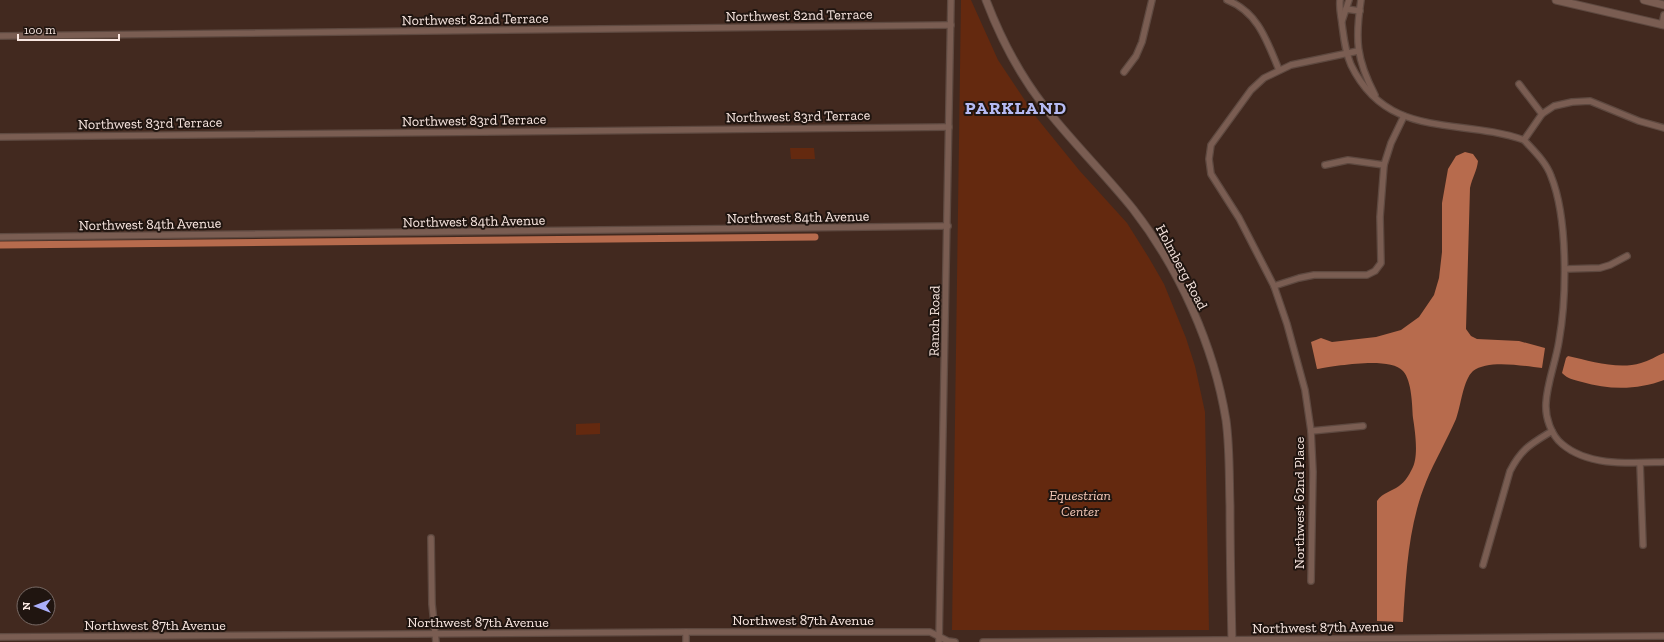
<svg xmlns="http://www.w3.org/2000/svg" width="1664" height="642" font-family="'Zilla Slab',serif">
<rect width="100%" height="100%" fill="#42291f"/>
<!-- green -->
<g fill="#64290f">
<path d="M961,0H971L998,60L1036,117L1079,170L1127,223L1149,258L1164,284L1186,338L1195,366L1205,412L1209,630H952Z"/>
<path d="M814,148L815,159H791L790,148Z"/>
<path d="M600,423V434L576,435V424Z"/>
</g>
<!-- water -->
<g fill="#b76b4d">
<path d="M1465,152L1473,154L1478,161C1477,171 1472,178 1470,188L1466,329L1471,336L1477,339L1519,341L1545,348L1542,368C1524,366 1488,359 1473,371C1463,380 1461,406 1456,419C1447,440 1435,460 1426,482C1408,526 1406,575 1403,622L1377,621V501C1383,492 1391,492 1399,486C1405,482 1409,475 1412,469C1419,457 1415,431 1413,418C1412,405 1412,381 1403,371C1390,356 1335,366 1317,369L1311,342L1321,338L1332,342L1376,337L1401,330L1419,317L1434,295L1439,278L1442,252V203L1448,169L1456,156Z"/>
<path d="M1664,353V380C1638,390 1609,390 1582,382C1574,380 1568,379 1562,373L1566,358L1568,356C1591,361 1618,370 1641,363C1649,361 1656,356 1664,353Z"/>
</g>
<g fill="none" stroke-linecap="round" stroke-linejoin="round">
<!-- canal -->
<path stroke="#b76b4d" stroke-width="7" d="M0,245L815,237"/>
<defs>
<g id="minor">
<path d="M1227,0C1258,12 1267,41 1279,70"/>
<path d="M1340,0C1339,9 1341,15 1342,24C1344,39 1345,51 1351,65C1388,141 1459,117 1524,140L1542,114L1554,106L1572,102L1590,101L1639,121L1664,128"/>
<path d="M1361,0C1355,39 1356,59 1375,95"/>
<path d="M1346,9L1360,11"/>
<path d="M1342,21L1349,0"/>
<path d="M1662,25L1664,15"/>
<path d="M0,36L951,25"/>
<path d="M1124,72L1136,56L1142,42L1152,0"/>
<path d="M1519,84L1542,114"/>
<path d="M0,137L949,127"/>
<path d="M1524,140C1534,151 1546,162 1551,176C1568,218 1567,296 1559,341C1556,361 1547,383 1546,403C1545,417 1551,435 1562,444C1589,467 1631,463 1664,462"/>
<path d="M1325,165L1348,160L1384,165"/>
<path d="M0,237L948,226"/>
<path d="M1565,269L1600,268L1610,265L1627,256"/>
<path d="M1274,286L1299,278L1314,275H1367L1375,271L1381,263L1380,217L1384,165L1391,143L1404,116"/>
<path d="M1311,431L1363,426"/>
<path d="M1640,463L1643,545"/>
<path d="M431,538L432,604L436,642"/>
<path d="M1483,565L1510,471C1522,448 1531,444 1552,431"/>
<path d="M1311,581L1313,472L1311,431L1305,390L1287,324L1274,286L1239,218L1211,174L1209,159L1211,145L1251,90L1264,78L1291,65L1358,51"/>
<path d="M0,637L686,632H930L948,641L955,642"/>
<path d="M686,642V632"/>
<path d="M939,642L951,0"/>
<path d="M983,642L1664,636"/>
</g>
<g id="tertiary">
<path d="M986,0C1000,37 1020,75 1044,106C1072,142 1105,174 1133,209C1179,268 1214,346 1226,420C1230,449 1229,478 1230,506C1230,551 1231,597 1232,642"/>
<path d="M1556,0L1664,25"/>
<path d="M1644,0L1664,5"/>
</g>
</defs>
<!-- minor casing -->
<use href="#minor" stroke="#5e4940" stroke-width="8"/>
<!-- tertiary casing -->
<use href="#tertiary" stroke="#5e4940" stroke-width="9"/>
<!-- minor -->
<use href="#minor" stroke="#7a5d52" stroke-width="5.5"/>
<!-- tertiary -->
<use href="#tertiary" stroke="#7a5d52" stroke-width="7"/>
</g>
<g text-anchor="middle" stroke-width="4" stroke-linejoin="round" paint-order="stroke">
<!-- street labels -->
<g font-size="14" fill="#f9e7e1" stroke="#201510">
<text transform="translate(799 15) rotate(-1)" y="5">Northwest 82nd Terrace</text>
<text transform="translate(475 19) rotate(-1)" y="5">Northwest 82nd Terrace</text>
<text transform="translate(798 116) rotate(-1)" y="5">Northwest 83rd Terrace</text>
<text transform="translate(474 120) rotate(-1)" y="5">Northwest 83rd Terrace</text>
<text transform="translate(150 123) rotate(-1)" y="5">Northwest 83rd Terrace</text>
<text transform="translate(798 217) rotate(-1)" y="5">Northwest 84th Avenue</text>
<text transform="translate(474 221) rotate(-1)" y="5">Northwest 84th Avenue</text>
<text transform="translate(150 224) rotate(-1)" y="5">Northwest 84th Avenue</text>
<text transform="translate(1182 267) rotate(62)" y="5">Holmberg Road</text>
<text transform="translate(934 321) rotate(-89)" y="5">Ranch Road</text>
<text transform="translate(1299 503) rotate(-90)" y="5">Northwest 62nd Place</text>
<text x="803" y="625">Northwest 87th Avenue</text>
<text x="478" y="627">Northwest 87th Avenue</text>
<text x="155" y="630">Northwest 87th Avenue</text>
<text transform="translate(1323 627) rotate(-1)" y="5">Northwest 87th Avenue</text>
</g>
<!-- park labels -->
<g font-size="14" font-style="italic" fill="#f4c9b8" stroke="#201510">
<text x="1080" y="500">Equestrian<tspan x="1080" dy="16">Center</tspan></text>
</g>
<!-- district labels -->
<g font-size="18" font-weight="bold" letter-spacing="1" fill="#b6bbf3" stroke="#201510">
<text x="1016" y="114">PARKLAND</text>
</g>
</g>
<!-- north arrow -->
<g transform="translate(36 606) rotate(270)"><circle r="19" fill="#201510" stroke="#776964"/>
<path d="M0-3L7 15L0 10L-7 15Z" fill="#abaffb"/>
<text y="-6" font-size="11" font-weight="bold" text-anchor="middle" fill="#f9e7e1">N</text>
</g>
<!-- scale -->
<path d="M18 34v6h101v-6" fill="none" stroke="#f9e7e1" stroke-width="2"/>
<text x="24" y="34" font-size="12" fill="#f9e7e1" stroke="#201510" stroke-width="3" paint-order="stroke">100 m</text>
</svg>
